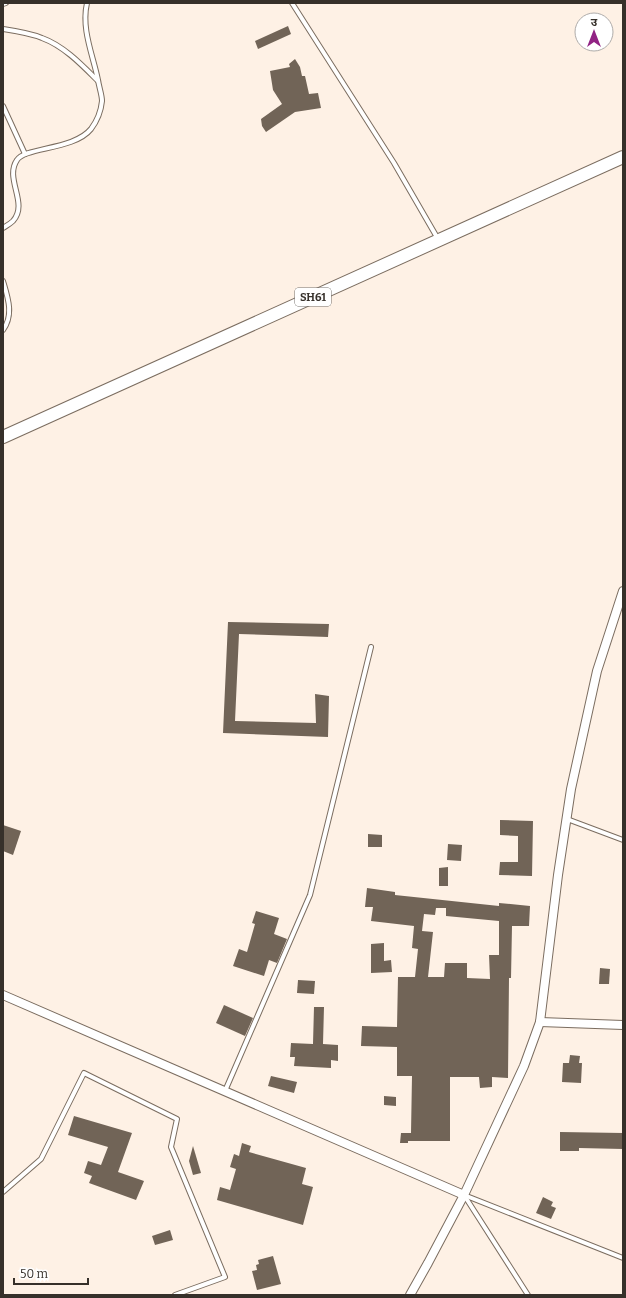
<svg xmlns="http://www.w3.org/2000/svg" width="626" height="1298" font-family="Bitter,'Noto Sans Devanagari',serif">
<rect width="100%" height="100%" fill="#fef1e5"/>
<!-- building -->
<g fill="#716457" fill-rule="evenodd">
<path d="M288,26L291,34L258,49L255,41Z"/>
<path d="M295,59L300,67L302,76H305L309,94L318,93L321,108L295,112L266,132L262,126L261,119L282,104L273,90L270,71L290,67L289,64Z"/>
<path d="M228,622L329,624L328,637L239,634L235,721L316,723L315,694L329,696L328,737L223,733Z"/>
<path d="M500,820L533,821L532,876L499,875L500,862H518V836L500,835Z"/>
<path d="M3,825L21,831L13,855L3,851Z"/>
<path d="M368,834L382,835V847H368Z"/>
<path d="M448,844L462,845L461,861L447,860Z"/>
<path d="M448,867V886H439V868Z"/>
<path d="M367,888L395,892V895L499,906V903L530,906L529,926H512L511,978H509L508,1078L492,1077V1087L480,1088L479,1077H450V1141H408V1143H400L401,1133H411L412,1076H397V1047L361,1046L362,1026L397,1027L398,977H415L418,949L412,948L414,926L371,921L373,907H365ZM436,908H446V916L499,921V955H489L490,979L467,978V963H445L444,977H428L433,932L422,931L424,914L435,915Z"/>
<path d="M256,911L279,918L274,934L287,939L277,963L269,960L264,976L233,966L239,949L247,952L255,924L252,923Z"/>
<path d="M384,943V961L391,960L392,972L371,973V944Z"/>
<path d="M600,968L610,969L609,984H599Z"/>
<path d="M298,980L315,981L314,994L297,993Z"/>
<path d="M224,1005L253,1018L245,1036L216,1023Z"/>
<path d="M314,1007H324L323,1044L338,1045V1061L331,1060V1068L294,1066L295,1057H290L291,1043L313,1044Z"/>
<path d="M570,1055L580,1056L579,1063H582L581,1083L562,1082L563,1063H569Z"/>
<path d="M271,1076L297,1082L294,1093L268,1086Z"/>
<path d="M384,1096L396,1097V1106L384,1105Z"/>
<path d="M74,1116L132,1133L118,1172L144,1181L136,1200L89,1183L92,1176L84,1173L88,1161L101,1165L108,1147L68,1135Z"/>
<path d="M560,1132L623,1133V1149L579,1148V1151H560Z"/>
<path d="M242,1143L251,1146L249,1152L306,1168L302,1184L313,1187L303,1225L217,1200L220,1187L230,1190L236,1169L230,1167L234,1154L239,1156Z"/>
<path d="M193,1146L201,1173L193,1175L189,1161Z"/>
<path d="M543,1197L553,1202L551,1206L556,1208L551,1219L536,1213Z"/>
<path d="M170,1230L173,1240L155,1245L152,1236Z"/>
<path d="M273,1256L281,1284L257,1290L252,1271L257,1270L256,1265L259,1264L258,1260Z"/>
</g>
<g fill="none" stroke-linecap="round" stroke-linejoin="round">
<defs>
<g id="service">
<path d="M292,3L394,163L438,239"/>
<path d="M3,4L6,3"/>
<path d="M3,29C16,31 30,33 42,38C64,46 82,65 98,81"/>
<path d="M3,106L25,154"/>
<path d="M3,228C6,226 10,224 13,221C29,203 4,179 17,160C25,147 74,150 91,129C97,121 101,111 102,101C102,95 99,87 98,80C93,55 81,29 87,3"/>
<path d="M3,281C8,298 14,315 3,330"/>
<path d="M567,819L623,840"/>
<path d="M225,1091L310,895L371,647"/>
<path d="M3,1192L41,1159L84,1073L177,1119L171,1147L225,1277L175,1295"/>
<path d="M464,1195L623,1258"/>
<path d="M464,1195L528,1295"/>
</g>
<g id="minor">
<path d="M3,995L464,1195L524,1066L540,1022L558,875L571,789L597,671L623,591"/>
<path d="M540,1022L623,1025"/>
<path d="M410,1295L428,1263L464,1195"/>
</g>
<path id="primary" d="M3,437L623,157"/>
</defs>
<!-- service casing -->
<use href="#service" stroke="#7b6d60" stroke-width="6"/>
<!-- minor casing -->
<use href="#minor" stroke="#7b6d60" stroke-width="10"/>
<!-- primary casing -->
<use href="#primary" stroke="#7b6d60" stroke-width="14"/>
<!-- service -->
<use href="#service" stroke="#fff" stroke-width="4"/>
<!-- minor -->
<use href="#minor" stroke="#fff" stroke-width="8"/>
<!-- primary -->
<use href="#primary" stroke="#fff" stroke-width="12"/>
</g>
<g text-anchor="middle" stroke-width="4" stroke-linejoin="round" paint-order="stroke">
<!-- shield labels -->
<rect fill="#fff" stroke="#726e6a" stroke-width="1" x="295" y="288" width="36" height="18" rx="3"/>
<g font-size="11" font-weight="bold" fill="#36302a">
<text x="313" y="301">SH61</text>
</g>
</g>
<!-- border -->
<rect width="626" height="1298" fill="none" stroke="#36302a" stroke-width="8"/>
<!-- north arrow -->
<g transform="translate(594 32)"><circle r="19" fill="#ffffff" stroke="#afacaa"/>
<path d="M0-3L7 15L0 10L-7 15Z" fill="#912384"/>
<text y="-6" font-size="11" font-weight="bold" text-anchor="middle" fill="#36302a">उ</text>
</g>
<!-- scale -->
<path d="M14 1278v6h74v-6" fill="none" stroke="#36302a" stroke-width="2"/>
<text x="20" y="1278" font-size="12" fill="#36302a" stroke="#ffffff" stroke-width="3" paint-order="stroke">50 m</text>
</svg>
